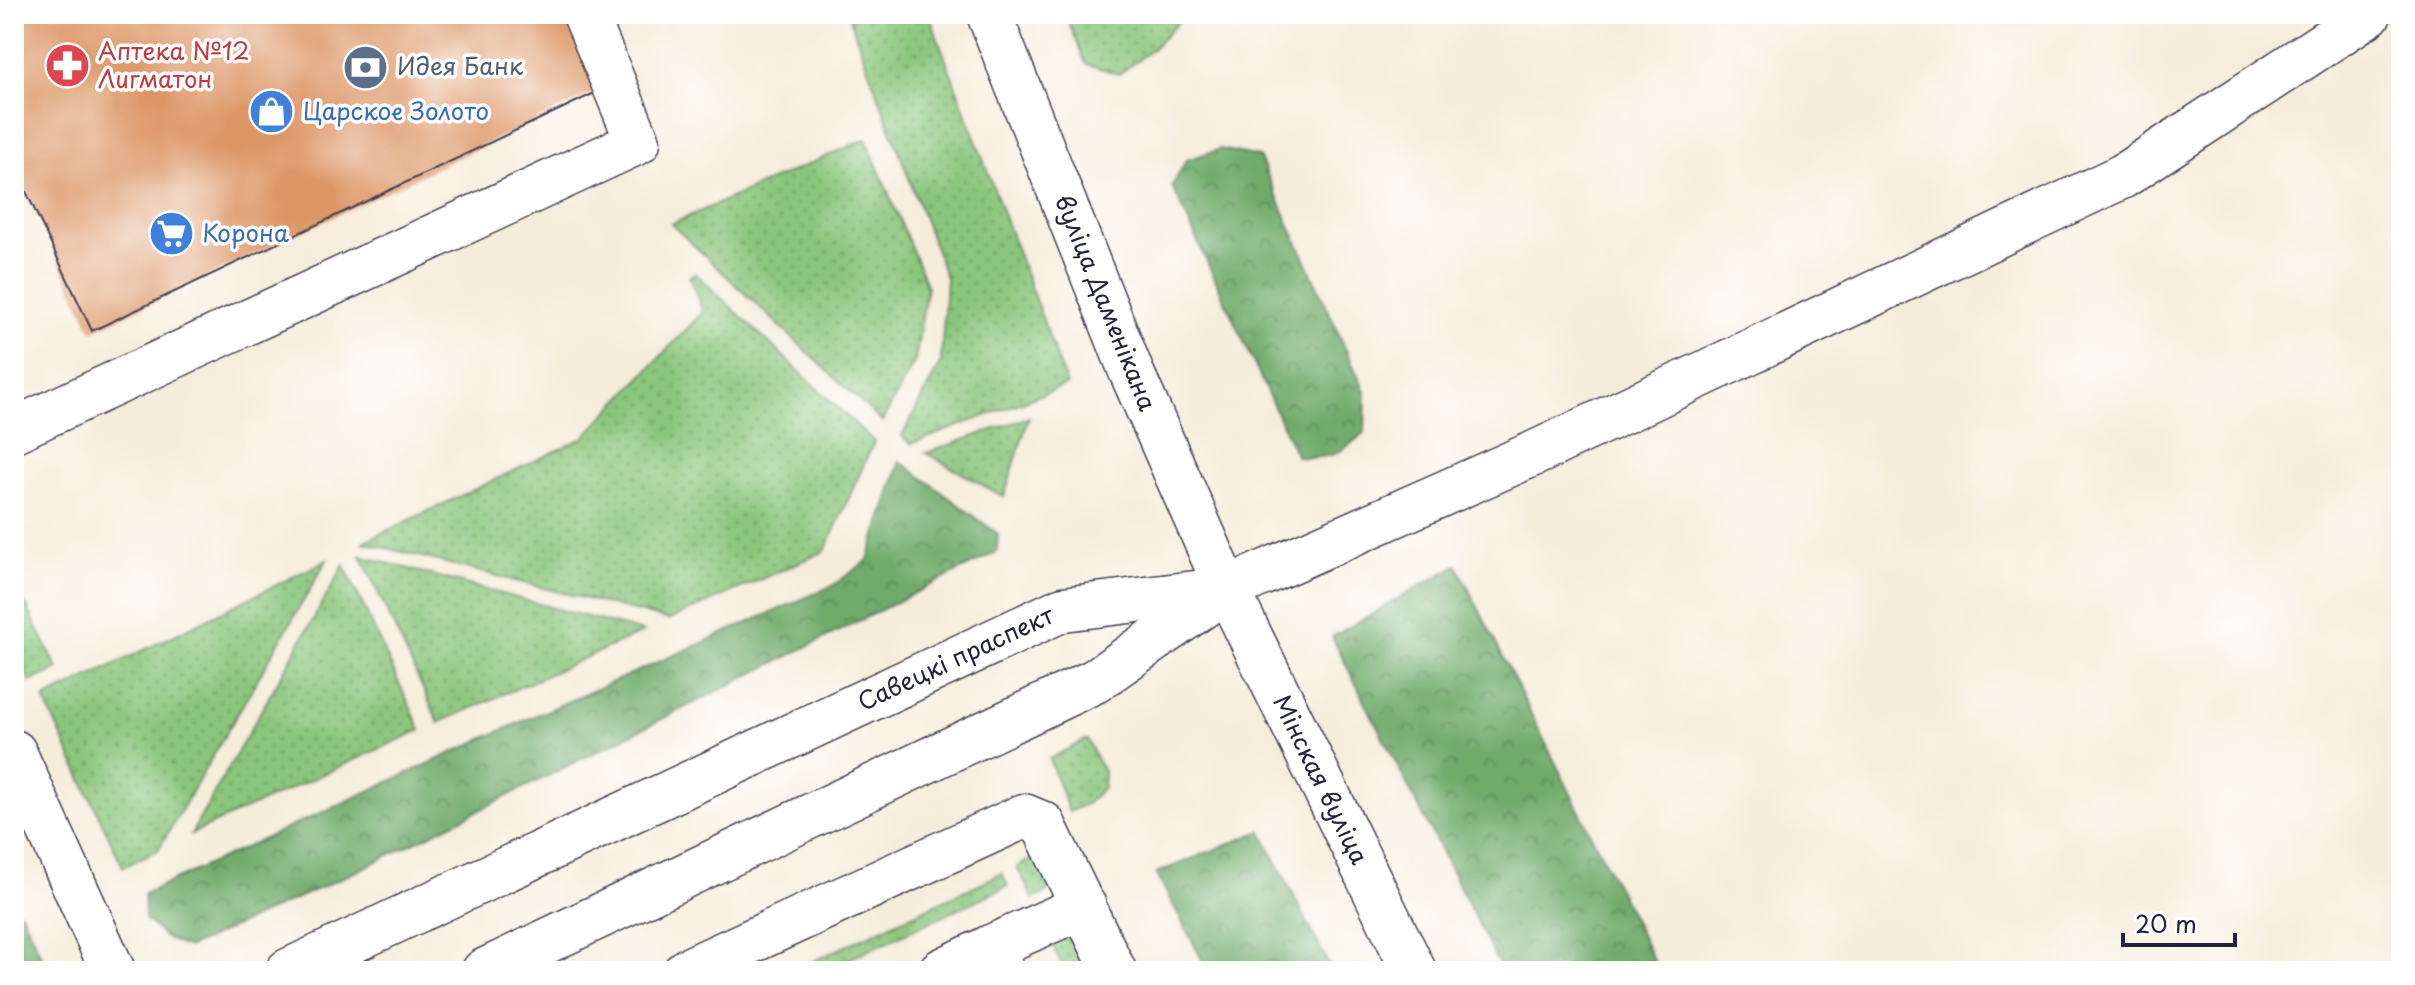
<svg xmlns="http://www.w3.org/2000/svg" width="2415" height="985" font-family="'Playpen Sans',sans-serif">
<defs>
<pattern id="green-dots" width="8" height="8" patternUnits="userSpaceOnUse" patternTransform="scale(2)"><rect width="8" height="8" fill="#8ac67b"/><path d="M2 2h.1M6 6h.1" fill="none" stroke="#70a066" stroke-width="1.8" stroke-linecap="round"/></pattern>
<pattern id="forest-crowns" width="20" height="18" patternUnits="userSpaceOnUse" patternTransform="scale(2)"><rect width="20" height="18" fill="#6fab6b"/><path d="M2 6a3 3 0 1 1 6 0M12 15a3 3 0 1 1 6 0" fill="none" stroke="#5b8b59"/></pattern>
</defs>
<rect width="100%" height="100%" fill="#fff"/>
<filter id="ink" filterUnits="userSpaceOnUse"><feTurbulence type="fractalNoise" baseFrequency=".0125" numOctaves="2"/><feDisplacementMap in="SourceGraphic" scale="16" xChannelSelector="R" yChannelSelector="G"/><feConvolveMatrix kernelMatrix="1 2 1 2 8 2 1 2 1" color-interpolation-filters="sRGB"/></filter>
<filter id="wash" filterUnits="userSpaceOnUse"><feTurbulence type="fractalNoise" baseFrequency=".006" numOctaves="4" result="noise"/><feDisplacementMap in="SourceGraphic" scale="32" xChannelSelector="R" yChannelSelector="G"/><feGaussianBlur stdDeviation="1.8" result="paint"/><feColorMatrix in="noise" values="0 0 0 0 0 0 0 0 0 0 0 0 0 0 0 0 0 1.4 0 .05"/><feComposite in="paint" operator="in"/></filter>
<g filter="url(#wash)">
<rect width="100%" height="100%" fill="#f6ecda"/>
<!-- green -->
<g fill="url(#green-dots)" stroke="#56745b" stroke-width="2">
<path d="M848,14H929L1067,385L911,444L902,436L941,362L946,278Z"/>
<path d="M1065,14H1185V15L1152,49L1119,74L1086,64Z"/>
<path d="M866,139L927,286L915,361L882,422L671,224Z"/>
<path d="M695,273L874,442L825,551L669,620L363,542L583,438L703,312L689,277Z"/>
<path d="M1029,417L1004,497L926,453Z"/>
<path d="M361,556L643,632L439,723Z"/>
<path d="M327,560L158,850L123,867L44,699Z"/>
<path d="M344,565L421,730L191,834Z"/>
<path d="M23,599L58,669L30,682L14,648V603Z"/>
<path d="M1087,739L1104,774L1103,787L1088,803L1069,812L1049,759Z"/>
<path d="M1045,852L1053,884L1045,894L1033,899L1017,867Z"/>
<path d="M1002,873L1008,886L823,971H792Z"/>
<path d="M1060,938C1079,939 1086,950 1099,963L1083,971H1065L1050,941Z"/>
</g>
<!-- forest -->
<g fill="url(#forest-crowns)" stroke="#486653" stroke-width="2">
<path d="M1220,149L1259,157L1366,394L1365,432C1340,454 1331,460 1297,457L1172,186L1186,160Z"/>
<path d="M900,461L998,534L997,552L361,869L188,948L167,939L145,919L144,894L489,736L832,586L868,560Z"/>
<path d="M1457,565L1659,971H1502L1332,637Z"/>
<path d="M1261,831L1332,971H1208L1156,873Z"/>
<path d="M21,912L48,971H14V915Z"/>
</g>
<g id="blocks">
<!-- building -->
<path fill="#dd9666" d="M14,14H563L599,91L92,331L14,166Z"/>
</g>
</g>
<g filter="url(#ink)">
<use href="#blocks" fill-opacity="0" stroke="#424053" stroke-width="2"/>
<g fill="none" stroke-linecap="round" stroke-linejoin="round">
<defs>
<g id="minor">
<path d="M14,430L638,142L585,14"/>
<path d="M14,752L113,971"/>
<path d="M991,947L1084,906"/>
<path d="M686,971L1024,816L1043,824L1114,971"/>
<path d="M941,971L991,947L1002,971"/>
</g>
<g id="major">
<path d="M989,14L1131,371L1227,589L1414,971"/>
<path d="M288,971L1063,609L1220,590"/>
<path d="M484,971L1095,681L1227,589L1533,454L2123,176L2369,14"/>
</g>
</defs>
<!-- minor casing -->
<use href="#minor" stroke="#424053" stroke-width="47"/>
<!-- major casing -->
<use href="#major" stroke="#424053" stroke-width="47"/>
<!-- minor -->
<use href="#minor" stroke="#fff" stroke-width="44"/>
<!-- major -->
<use href="#major" stroke="#fff" stroke-width="44"/>
</g>
</g>
<!-- icons -->
<defs>
<symbol id="pharmacy-disc" viewBox="-11 -11 22 22"><circle r="9.5" fill="#e0444e" stroke="#fff"/><path d="M-2-6h4v4h4v4h-4v4h-4v-4h-4v-4h4Z" fill="#fff"/></symbol>
<symbol id="bank-disc" viewBox="-11 -11 22 22"><circle r="9.5" fill="#5c6f8a" stroke="#fff"/><path d="M-6-4H6V4H-6ZM0-2.3a2.3 2.3 0 1 0 0 4.6a2.3 2.3 0 1 0 0-4.6Z" fill="#fff"/></symbol>
<symbol id="shop-disc" viewBox="-11 -11 22 22"><circle r="9.5" fill="#3f7fe0" stroke="#fff"/><path d="M-5-2.5h2.3a2.7 3.5 0 0 1 5.4 0H5L5.5 6h-11ZM-1.5-2.5h3a1.5 2.3 0 0 0-3 0Z" fill="#fff"/></symbol>
<symbol id="supermarket-disc" viewBox="-11 -11 22 22"><circle r="9.5" fill="#3f7fe0" stroke="#fff"/><path d="M-6-5.5h2.5l.6 2H6L4.5 2H-2.5L-4.4-4H-6ZM-1.5 3.2a1.3 1.3 0 1 0 .1 0ZM3 3.2a1.3 1.3 0 1 0 .1 0Z" fill="#fff"/></symbol>
</defs>
<g fill-rule="evenodd">
<use href="#pharmacy-disc" x="42" y="40" width="51" height="51"/>
<use href="#bank-disc" x="340" y="42" width="51" height="51"/>
<use href="#shop-disc" x="246" y="86" width="51" height="51"/>
<use href="#supermarket-disc" x="146" y="208" width="51" height="51"/>
</g>
<g text-anchor="middle" stroke-width="7" stroke-linejoin="round" paint-order="stroke">
<!-- health labels -->
<g font-size="24" fill="#be3a42" stroke="#fff" text-anchor="start">
<text x="98" y="60">Аптека №12<tspan x="98" dy="28">Лигматон</tspan></text>
</g>
<!-- service labels -->
<g font-size="24" fill="#4e5e75" stroke="#fff" text-anchor="start">
<text x="397" y="75">Идея Банк</text>
</g>
<!-- shop labels -->
<g font-size="24" fill="#366cbe" stroke="#fff" text-anchor="start">
<text x="303" y="120">Царское Золото</text>
<text x="202" y="242">Корона</text>
</g>
<!-- street labels -->
<g font-size="24" fill="#22223b" stroke="#fff">
<text transform="translate(1105 303) rotate(68)" y="8">вуліца Даменікана</text>
<text transform="translate(956 659) rotate(-25)" y="8">Савецкі праспект</text>
<text transform="translate(1320 780) rotate(64)" y="8">Мінская вуліца</text>
</g>
</g>
<!-- margin -->
<rect width="2415" height="985" fill="none" stroke="#fff" stroke-width="48"/>
<!-- scale -->
<path d="M2123 933v12h112v-12" fill="none" stroke="#22223b" stroke-width="4"/>
<text x="2135" y="933" font-size="24" fill="#22223b" stroke="#ffffff" stroke-width="6" paint-order="stroke">20 m</text>
</svg>
